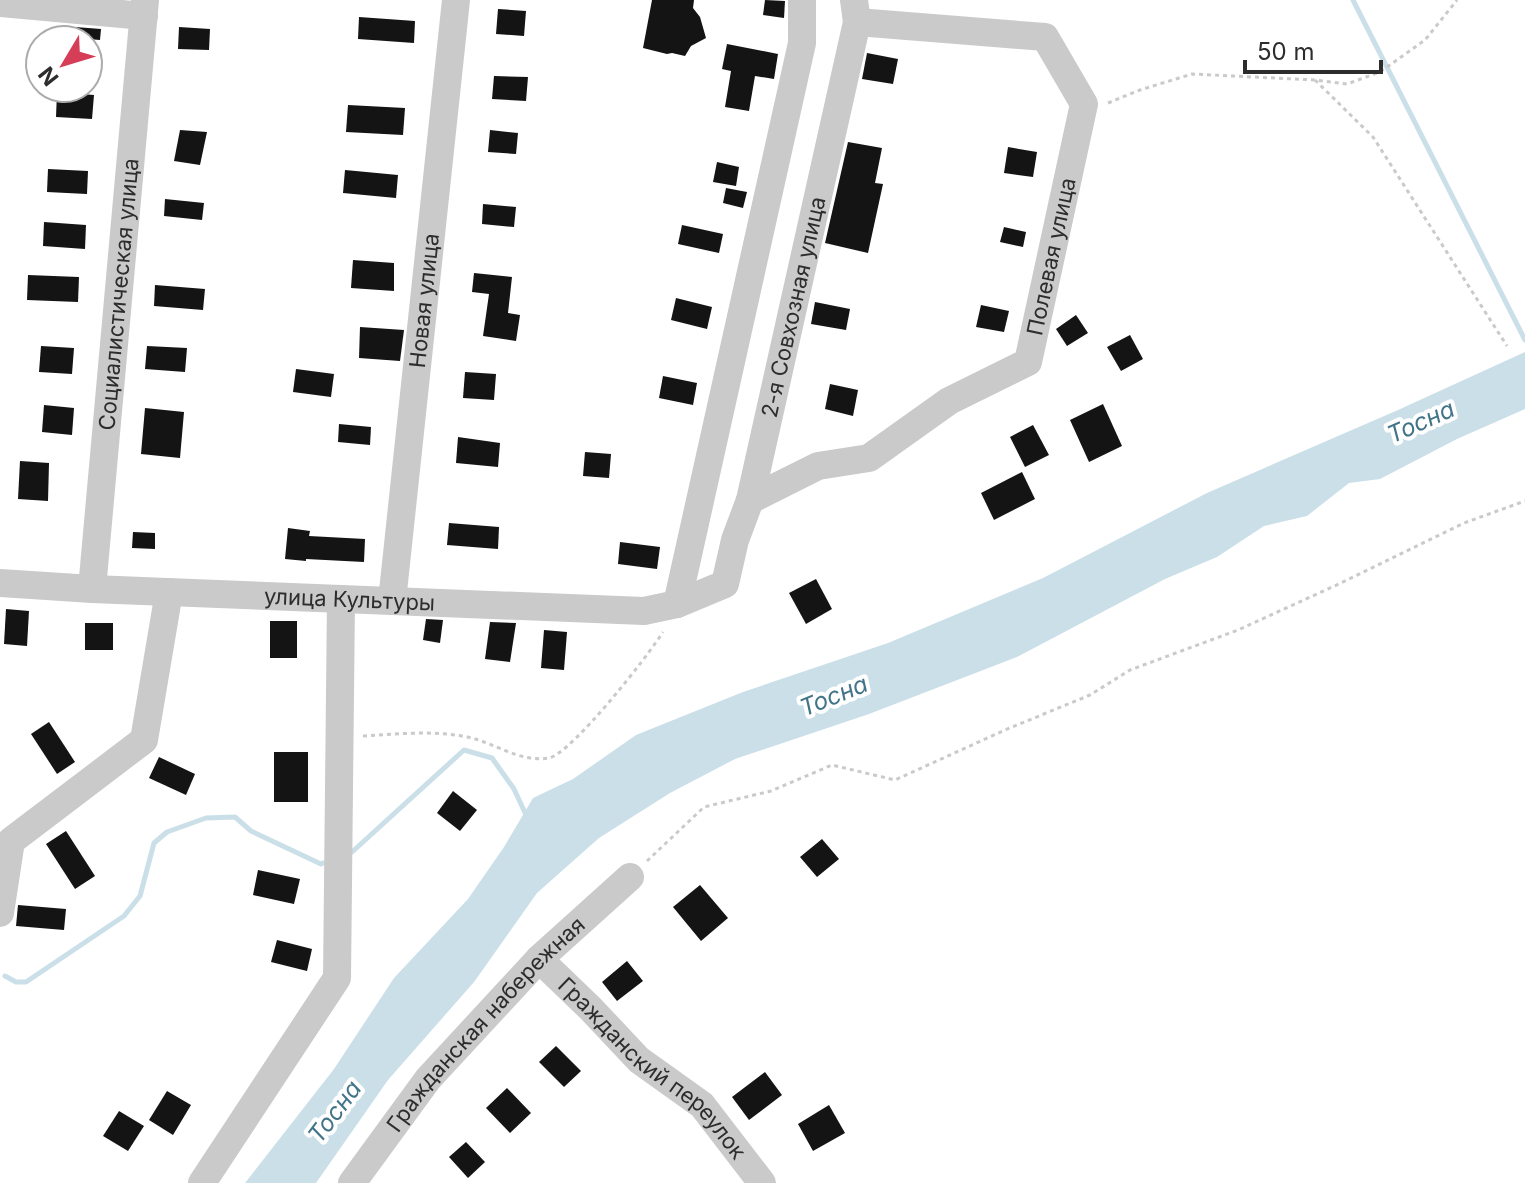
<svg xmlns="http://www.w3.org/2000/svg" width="1525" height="1183" font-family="Inter,sans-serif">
<rect width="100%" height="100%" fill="#fff"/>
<!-- water -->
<path fill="#cadfe8" d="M1525,352V409L1457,439L1380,479L1349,483L1307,516L1264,526L1217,557L1165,579L1017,657L869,714L735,759L670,793L599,838L537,893L474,982L388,1080L316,1183H245L334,1069L394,978L468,899L504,847L533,798L573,779L636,735L743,692L888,643L1043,578L1207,493L1398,410Z"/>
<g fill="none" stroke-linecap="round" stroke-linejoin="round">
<!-- stream -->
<g stroke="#cadfe8" stroke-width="5">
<path d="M1353,0L1525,340"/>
<path d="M352,852L464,750L492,758L514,789L527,817"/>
<path d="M5,976L16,982H26L124,916L140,896L154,843L167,832L206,818L235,817L251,831L321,864L323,863"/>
</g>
</g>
<!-- building -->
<g fill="#141414">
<path d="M652,0H694L693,8L700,17L706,38L691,46L685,56L672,53L667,54L643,48Z"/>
<path d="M765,0L785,1L784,18L763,15Z"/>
<path d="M498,9L526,11L524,36L496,34Z"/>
<path d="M359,17L415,21L414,43L358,39Z"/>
<path d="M75,27L101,29L100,40L74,38Z"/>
<path d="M179,27L210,29L209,50L178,49Z"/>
<path d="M727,44L778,54L774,79L755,76L749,111L725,107L731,71L722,69Z"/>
<path d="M867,53L898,59L893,84L862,79Z"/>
<path d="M494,76L528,77L526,101L492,99Z"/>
<path d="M57,92L94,95L92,119L56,117Z"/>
<path d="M348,105L405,108L403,135L346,132Z"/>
<path d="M180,130L207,132L200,165L174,161Z"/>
<path d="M490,130L518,133L516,154L488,152Z"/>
<path d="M848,142L882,148L875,183L883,184L868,253L825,243Z"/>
<path d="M1008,147L1037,152L1033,177L1004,173Z"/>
<path d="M717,162L739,167L736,186L713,182Z"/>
<path d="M48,169L88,171L87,194L47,192Z"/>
<path d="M345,170L398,175L396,198L343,193Z"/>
<path d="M726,188L747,192L743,208L723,203Z"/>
<path d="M165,199L204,203L202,220L164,216Z"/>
<path d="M483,204L516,207L514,227L482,224Z"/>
<path d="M44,222L86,225L85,249L43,246Z"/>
<path d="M682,225L723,234L719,253L678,244Z"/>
<path d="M1004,227L1026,232L1023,247L1000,242Z"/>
<path d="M353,260L394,263V291L351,288Z"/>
<path d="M474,273L512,277L508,313L520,315L516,341L483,336L489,294L472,292Z"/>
<path d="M28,275L79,277L78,302L27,300Z"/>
<path d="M155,285L205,289L203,310L154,306Z"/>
<path d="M676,298L712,307L707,329L671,320Z"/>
<path d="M815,302L850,309L846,330L811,324Z"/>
<path d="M981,305L1009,311L1004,332L976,327Z"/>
<path d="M1076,315L1088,333L1067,346L1056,329Z"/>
<path d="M360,327L404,330L400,361L359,358Z"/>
<path d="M1130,335L1143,359L1121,371L1107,347Z"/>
<path d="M41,346L74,348L72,374L39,372Z"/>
<path d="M147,346L187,348L185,372L145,369Z"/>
<path d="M296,369L334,374L331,397L293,392Z"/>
<path d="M465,372L496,374L494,400L463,398Z"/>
<path d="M663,376L697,383L693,405L659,398Z"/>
<path d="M830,384L858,390L853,416L825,409Z"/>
<path d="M1103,404L1122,446L1089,462L1070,420Z"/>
<path d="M44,405L74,408L72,435L42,432Z"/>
<path d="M145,408L184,412L180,458L141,454Z"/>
<path d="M339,424L371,427L370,445L338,442Z"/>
<path d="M1033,425L1049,455L1025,467L1010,437Z"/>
<path d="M458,437L500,443L498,467L456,463Z"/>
<path d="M585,452L611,454L609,478L583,476Z"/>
<path d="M20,461L49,463L48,501L18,499Z"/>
<path d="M1022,472L1035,499L994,520L981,493Z"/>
<path d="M449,523L499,527L498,549L447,545Z"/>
<path d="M288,528L310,531L309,536L365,539L364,562L306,559V561L285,559Z"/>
<path d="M133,532L155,533V549L132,548Z"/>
<path d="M620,542L660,547L657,569L618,564Z"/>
<path d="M816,579L832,609L806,624L789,593Z"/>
<path d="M6,609L29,611L27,646L4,644Z"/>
<path d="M426,619L443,620L440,643L423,640Z"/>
<rect x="270" y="621" width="27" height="37"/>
<path d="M490,622L516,623L510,662L485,659Z"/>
<rect x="85" y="623" width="28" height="27"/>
<path d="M544,630L567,632L564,670L541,668Z"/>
<path d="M49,722L75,762L57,774L31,734Z"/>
<rect x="274" y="752" width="34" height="50"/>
<path d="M159,757L195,774L186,795L149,778Z"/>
<path d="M453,791L477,810L460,831L437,813Z"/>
<path d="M66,831L95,876L75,889L46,844Z"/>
<path d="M822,839L839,859L817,877L800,857Z"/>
<path d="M258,870L300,879L294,904L253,895Z"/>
<path d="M700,885L728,918L701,941L673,907Z"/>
<path d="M18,905L66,909L64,930L16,926Z"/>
<path d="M277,940L312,949L307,971L271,962Z"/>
<path d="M627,961L643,981L617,1001L602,982Z"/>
<path d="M556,1046L581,1071L564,1087L539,1062Z"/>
<path d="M765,1072L782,1095L749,1120L732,1097Z"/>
<path d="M507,1088L531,1113L510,1133L486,1108Z"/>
<path d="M167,1091L191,1105L173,1135L149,1120Z"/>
<path d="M829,1105L845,1133L813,1151L798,1124Z"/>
<path d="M119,1111L144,1126L128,1151L103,1136Z"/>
<path d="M466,1142L485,1162L468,1178L449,1157Z"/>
</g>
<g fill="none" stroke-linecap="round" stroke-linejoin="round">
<!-- path -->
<g stroke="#cacaca" stroke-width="3" stroke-dasharray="4 4" stroke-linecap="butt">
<path d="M1315,80L1373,137L1507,346"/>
<path d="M1108,103L1140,90L1192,74L1315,80L1347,84L1380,72L1425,40L1457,0"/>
<path d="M363,736C398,734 433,730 467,737C494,742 519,763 549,758C572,753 648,656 663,632"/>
<path d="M647,861L704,807L771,791L832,765L895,780L1005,730L1090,695L1130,670L1238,630L1341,583L1464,523L1525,501"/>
</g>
<!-- minor -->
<g stroke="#cacaca" stroke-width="28">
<path d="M0,3L144,16"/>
<path id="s1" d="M750,500L818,466L869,458L949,401L1028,362L1084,104L1045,37L857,22"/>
<path id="s2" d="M0,583L92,589L644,611L677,604L725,584L735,540L750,500L857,22L854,0"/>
<path id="s3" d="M92,589L145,0"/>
<path id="s4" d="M392,601L456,0"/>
<path d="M677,604L802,43V0"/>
<path d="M0,913L11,841L144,740L169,592"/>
<path id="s5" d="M539,959L590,1008L639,1060L702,1105L762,1183"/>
<path d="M202,1183L337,978L341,599"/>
<path id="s6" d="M352,1183L428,1079L539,959L630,877"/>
</g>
</g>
<g text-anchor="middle" stroke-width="8" stroke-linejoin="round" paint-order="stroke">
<!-- street labels -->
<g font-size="22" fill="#2d2d2d" stroke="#fff">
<text dy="8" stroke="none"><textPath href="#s1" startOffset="422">Полевая улица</textPath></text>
<text dy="8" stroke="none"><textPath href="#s3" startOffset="296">Социалистическая улица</textPath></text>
<text dy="8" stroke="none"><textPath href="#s4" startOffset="302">Новая улица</textPath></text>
<text dy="8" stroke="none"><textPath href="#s2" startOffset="1016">2-я Совхозная улица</textPath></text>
<text dy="8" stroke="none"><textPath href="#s2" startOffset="350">улица Культуры</textPath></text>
<text dy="8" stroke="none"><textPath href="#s6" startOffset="208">Гражданская набережная</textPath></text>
<text dy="8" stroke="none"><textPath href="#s5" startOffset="158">Гражданский переулок</textPath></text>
</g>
<!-- water labels -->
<g font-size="24" font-style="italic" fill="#427489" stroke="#fff">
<text transform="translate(1421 422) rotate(-24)" y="8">Тосна</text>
<text transform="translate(834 696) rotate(-22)" y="8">Тосна</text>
<text transform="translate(335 1112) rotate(-53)" y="8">Тосна</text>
</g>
</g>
<!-- north arrow -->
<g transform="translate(64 64) rotate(232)"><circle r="38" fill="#ffffff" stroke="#ababab" stroke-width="2"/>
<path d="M0-6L14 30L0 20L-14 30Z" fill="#d63e58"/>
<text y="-12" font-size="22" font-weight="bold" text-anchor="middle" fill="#2d2d2d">N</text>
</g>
<!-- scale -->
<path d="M1245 60v12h136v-12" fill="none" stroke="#2d2d2d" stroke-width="4"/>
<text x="1257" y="60" font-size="24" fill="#2d2d2d" stroke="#ffffff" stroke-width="6" paint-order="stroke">50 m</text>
</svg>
